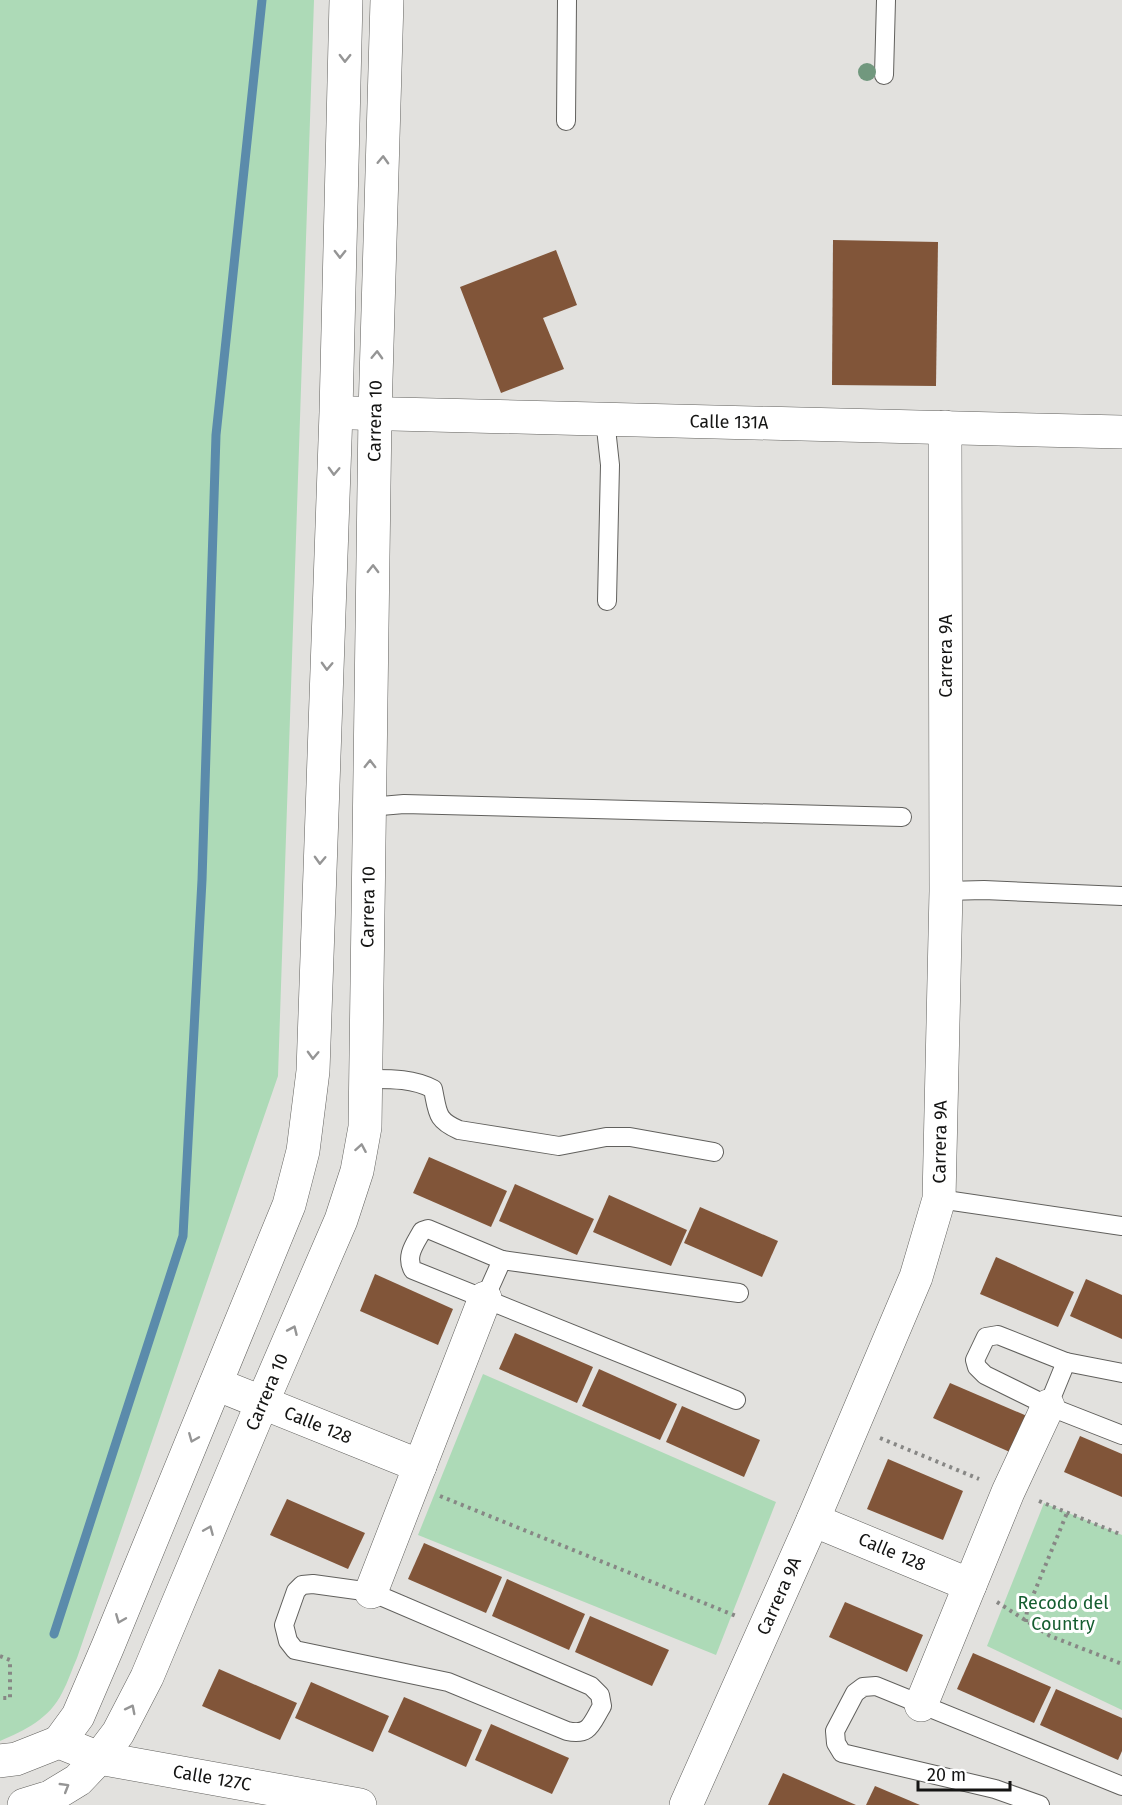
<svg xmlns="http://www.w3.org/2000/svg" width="1122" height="1805" font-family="'Fira Sans',sans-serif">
<rect width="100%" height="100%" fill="#e2e1de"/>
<!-- green -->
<g fill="#addab7">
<path d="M0,0H314L278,1076L77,1658C72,1669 68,1682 62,1693C50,1718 24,1731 0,1741Z"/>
<path d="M483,1374L776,1502L716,1655L418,1535Z"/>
<path d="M1044,1503L1122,1535V1710L987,1646Z"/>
</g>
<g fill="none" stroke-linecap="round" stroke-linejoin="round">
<!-- stream -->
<path stroke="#5b8bab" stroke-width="9" d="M54,1634L183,1236L202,880L216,435L262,0"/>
</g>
<!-- building -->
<g fill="#815539">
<path d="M833,240L938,242L936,386L832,385Z"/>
<path d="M556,250L577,305L543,318L564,369L501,393L460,287Z"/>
<path d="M429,1157L507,1191L491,1227L413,1193Z"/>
<path d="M515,1184L594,1219L577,1255L499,1221Z"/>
<path d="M609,1195L687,1230L671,1266L593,1232Z"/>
<path d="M700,1207L778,1241L762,1277L684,1243Z"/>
<path d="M996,1257L1074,1292L1058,1327L980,1294Z"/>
<path d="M375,1274L453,1309L438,1345L360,1311Z"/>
<path d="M1086,1279L1122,1295V1339L1070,1316Z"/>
<path d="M515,1333L593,1367L577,1403L499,1369Z"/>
<path d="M599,1369L677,1404L660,1440L582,1406Z"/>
<path d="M950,1383L1027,1416L1012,1453L933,1418Z"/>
<path d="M682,1406L760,1440L744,1477L666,1442Z"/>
<path d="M1080,1436L1122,1454V1497L1064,1472Z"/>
<path d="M888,1459L963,1491L943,1540L867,1509Z"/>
<path d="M287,1499L365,1533L348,1569L270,1535Z"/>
<path d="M424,1543L502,1577L486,1613L408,1579Z"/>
<path d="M507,1579L585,1614L569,1650L492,1616Z"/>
<path d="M845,1602L923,1635L907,1672L829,1637Z"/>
<path d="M590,1616L669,1650L652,1686L575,1652Z"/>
<path d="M973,1653L1051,1687L1034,1723L957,1689Z"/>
<path d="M219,1669L297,1703L280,1740L202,1706Z"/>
<path d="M311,1682L389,1716L373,1752L295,1718Z"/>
<path d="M1056,1689L1122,1718V1751L1118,1760L1040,1725Z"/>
<path d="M404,1697L482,1730L466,1767L388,1732Z"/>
<path d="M491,1724L569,1758L552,1794L475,1760Z"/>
<path d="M783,1773L856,1805H768Z"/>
<path d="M875,1786L920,1805H866Z"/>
</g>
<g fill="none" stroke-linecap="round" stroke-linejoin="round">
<defs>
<g id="lane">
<path d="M884,75L886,0"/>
<path d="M566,121L567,0"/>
<path d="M605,419L610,465L607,601"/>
<path d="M369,807L404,804L902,817"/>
<path d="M946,891L984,890L1122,896"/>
<path d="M366,1079C389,1079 412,1078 433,1089C438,1113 436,1120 459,1130L559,1146L606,1137H630L714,1152"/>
<path d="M939,1199L1122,1226"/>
<path d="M502,1260L428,1229L422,1231C415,1244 405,1256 413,1270L736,1400"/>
<path d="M485,1298L502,1260L739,1293"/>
<path d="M1066,1362L998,1335L986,1337L975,1360L977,1367L985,1375L1048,1406L1122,1435"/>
<path d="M1048,1406L1066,1362L1122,1373"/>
<path d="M313,1584L371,1592L591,1686L600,1695L602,1706C591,1724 590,1736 567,1731L448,1682L295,1650L288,1641L284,1625L296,1591L302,1585Z"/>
<path d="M1040,1805L995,1789L842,1753L836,1743L835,1731L855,1693L863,1687L876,1686L1122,1786"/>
</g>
<g id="street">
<path d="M353,413L1122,432"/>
<path d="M216,1384L420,1466"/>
<path d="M813,1520L970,1585"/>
<path d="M371,1592L485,1298"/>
<path d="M921,1705L1008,1492L1048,1406"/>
<path d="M59,1742L78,1716L108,1646L289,1205L303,1151L313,1071L336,412L346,0"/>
<path d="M0,1761L16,1759L59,1742L99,1758L360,1805"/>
<path d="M24,1805L50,1797L78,1780L99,1758L118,1733L147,1677L262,1403L341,1220L357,1171L365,1127L375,414L387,0"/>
<path d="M686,1805L813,1520L916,1277L939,1199L946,891L945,427"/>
</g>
</defs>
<!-- lane casing -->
<use href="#lane" stroke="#61605d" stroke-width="20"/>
<!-- street casing -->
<use href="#street" stroke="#61605d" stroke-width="34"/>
<!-- path -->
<g stroke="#878785" stroke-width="4" stroke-dasharray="3 4.5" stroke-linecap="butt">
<path d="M880,1438L979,1479"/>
<path d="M440,1496L736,1616"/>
<path d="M1039,1501L1122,1535"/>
<path d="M997,1602L1050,1636L1122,1664"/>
<path d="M1026,1622L1027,1610L1067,1513"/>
<path d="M0,1656L10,1660V1698H0"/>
</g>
<!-- lane -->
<use href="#lane" stroke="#fff" stroke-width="18"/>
<!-- street -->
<use href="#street" stroke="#fff" stroke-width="33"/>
</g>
<!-- trees -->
<circle fill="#71987e" cx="867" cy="72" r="9"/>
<!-- one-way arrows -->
<defs><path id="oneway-chevron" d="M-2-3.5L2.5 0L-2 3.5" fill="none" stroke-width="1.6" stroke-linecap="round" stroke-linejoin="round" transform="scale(1.5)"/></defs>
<g stroke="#959595">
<use href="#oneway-chevron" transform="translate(345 58) rotate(91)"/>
<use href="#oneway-chevron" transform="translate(383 160) rotate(-88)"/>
<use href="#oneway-chevron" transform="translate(340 254) rotate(91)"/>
<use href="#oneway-chevron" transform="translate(377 355) rotate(-88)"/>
<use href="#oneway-chevron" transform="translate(334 471) rotate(92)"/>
<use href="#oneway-chevron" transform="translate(373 569) rotate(-89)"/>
<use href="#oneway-chevron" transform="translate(327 666) rotate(92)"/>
<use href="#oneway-chevron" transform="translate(370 764) rotate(-89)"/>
<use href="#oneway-chevron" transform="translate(320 860) rotate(92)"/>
<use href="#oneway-chevron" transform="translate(313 1055) rotate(92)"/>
<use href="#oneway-chevron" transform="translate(361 1148) rotate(-80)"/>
<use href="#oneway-chevron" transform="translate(293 1330) rotate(-66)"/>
<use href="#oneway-chevron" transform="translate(193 1438) rotate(112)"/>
<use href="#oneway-chevron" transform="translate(209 1530) rotate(-67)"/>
<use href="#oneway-chevron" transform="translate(120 1619) rotate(112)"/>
<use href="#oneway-chevron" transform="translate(131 1709) rotate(-63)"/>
<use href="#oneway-chevron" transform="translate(65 1787) rotate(-31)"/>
</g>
<g text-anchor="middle" stroke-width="6" stroke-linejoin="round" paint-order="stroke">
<!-- street labels -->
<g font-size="18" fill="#141413" stroke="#fff">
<text transform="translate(375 421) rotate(-89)" y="6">Carrera 10</text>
<text transform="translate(729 422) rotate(1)" y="6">Calle 131A</text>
<text transform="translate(946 656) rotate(-90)" y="6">Carrera 9A</text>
<text transform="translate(368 907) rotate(-89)" y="6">Carrera 10</text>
<text transform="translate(940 1142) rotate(-89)" y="6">Carrera 9A</text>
<text transform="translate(267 1392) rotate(-67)" y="6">Carrera 10</text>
<text transform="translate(318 1425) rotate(22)" y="6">Calle 128</text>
<text transform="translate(892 1552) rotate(23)" y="6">Calle 128</text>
<text transform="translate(779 1596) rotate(-66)" y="6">Carrera 9A</text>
<text transform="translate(212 1778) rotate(10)" y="6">Calle 127C</text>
</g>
<!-- park labels -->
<g font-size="18" fill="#155d30" stroke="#fff">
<text x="1063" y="1609">Recodo del<tspan x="1063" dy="21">Country</tspan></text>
</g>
</g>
<!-- scale -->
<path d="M918 1781v9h92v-9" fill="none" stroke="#141413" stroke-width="3"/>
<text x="927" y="1781" font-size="18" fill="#141413" stroke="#ffffff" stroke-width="4.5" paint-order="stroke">20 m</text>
</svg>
